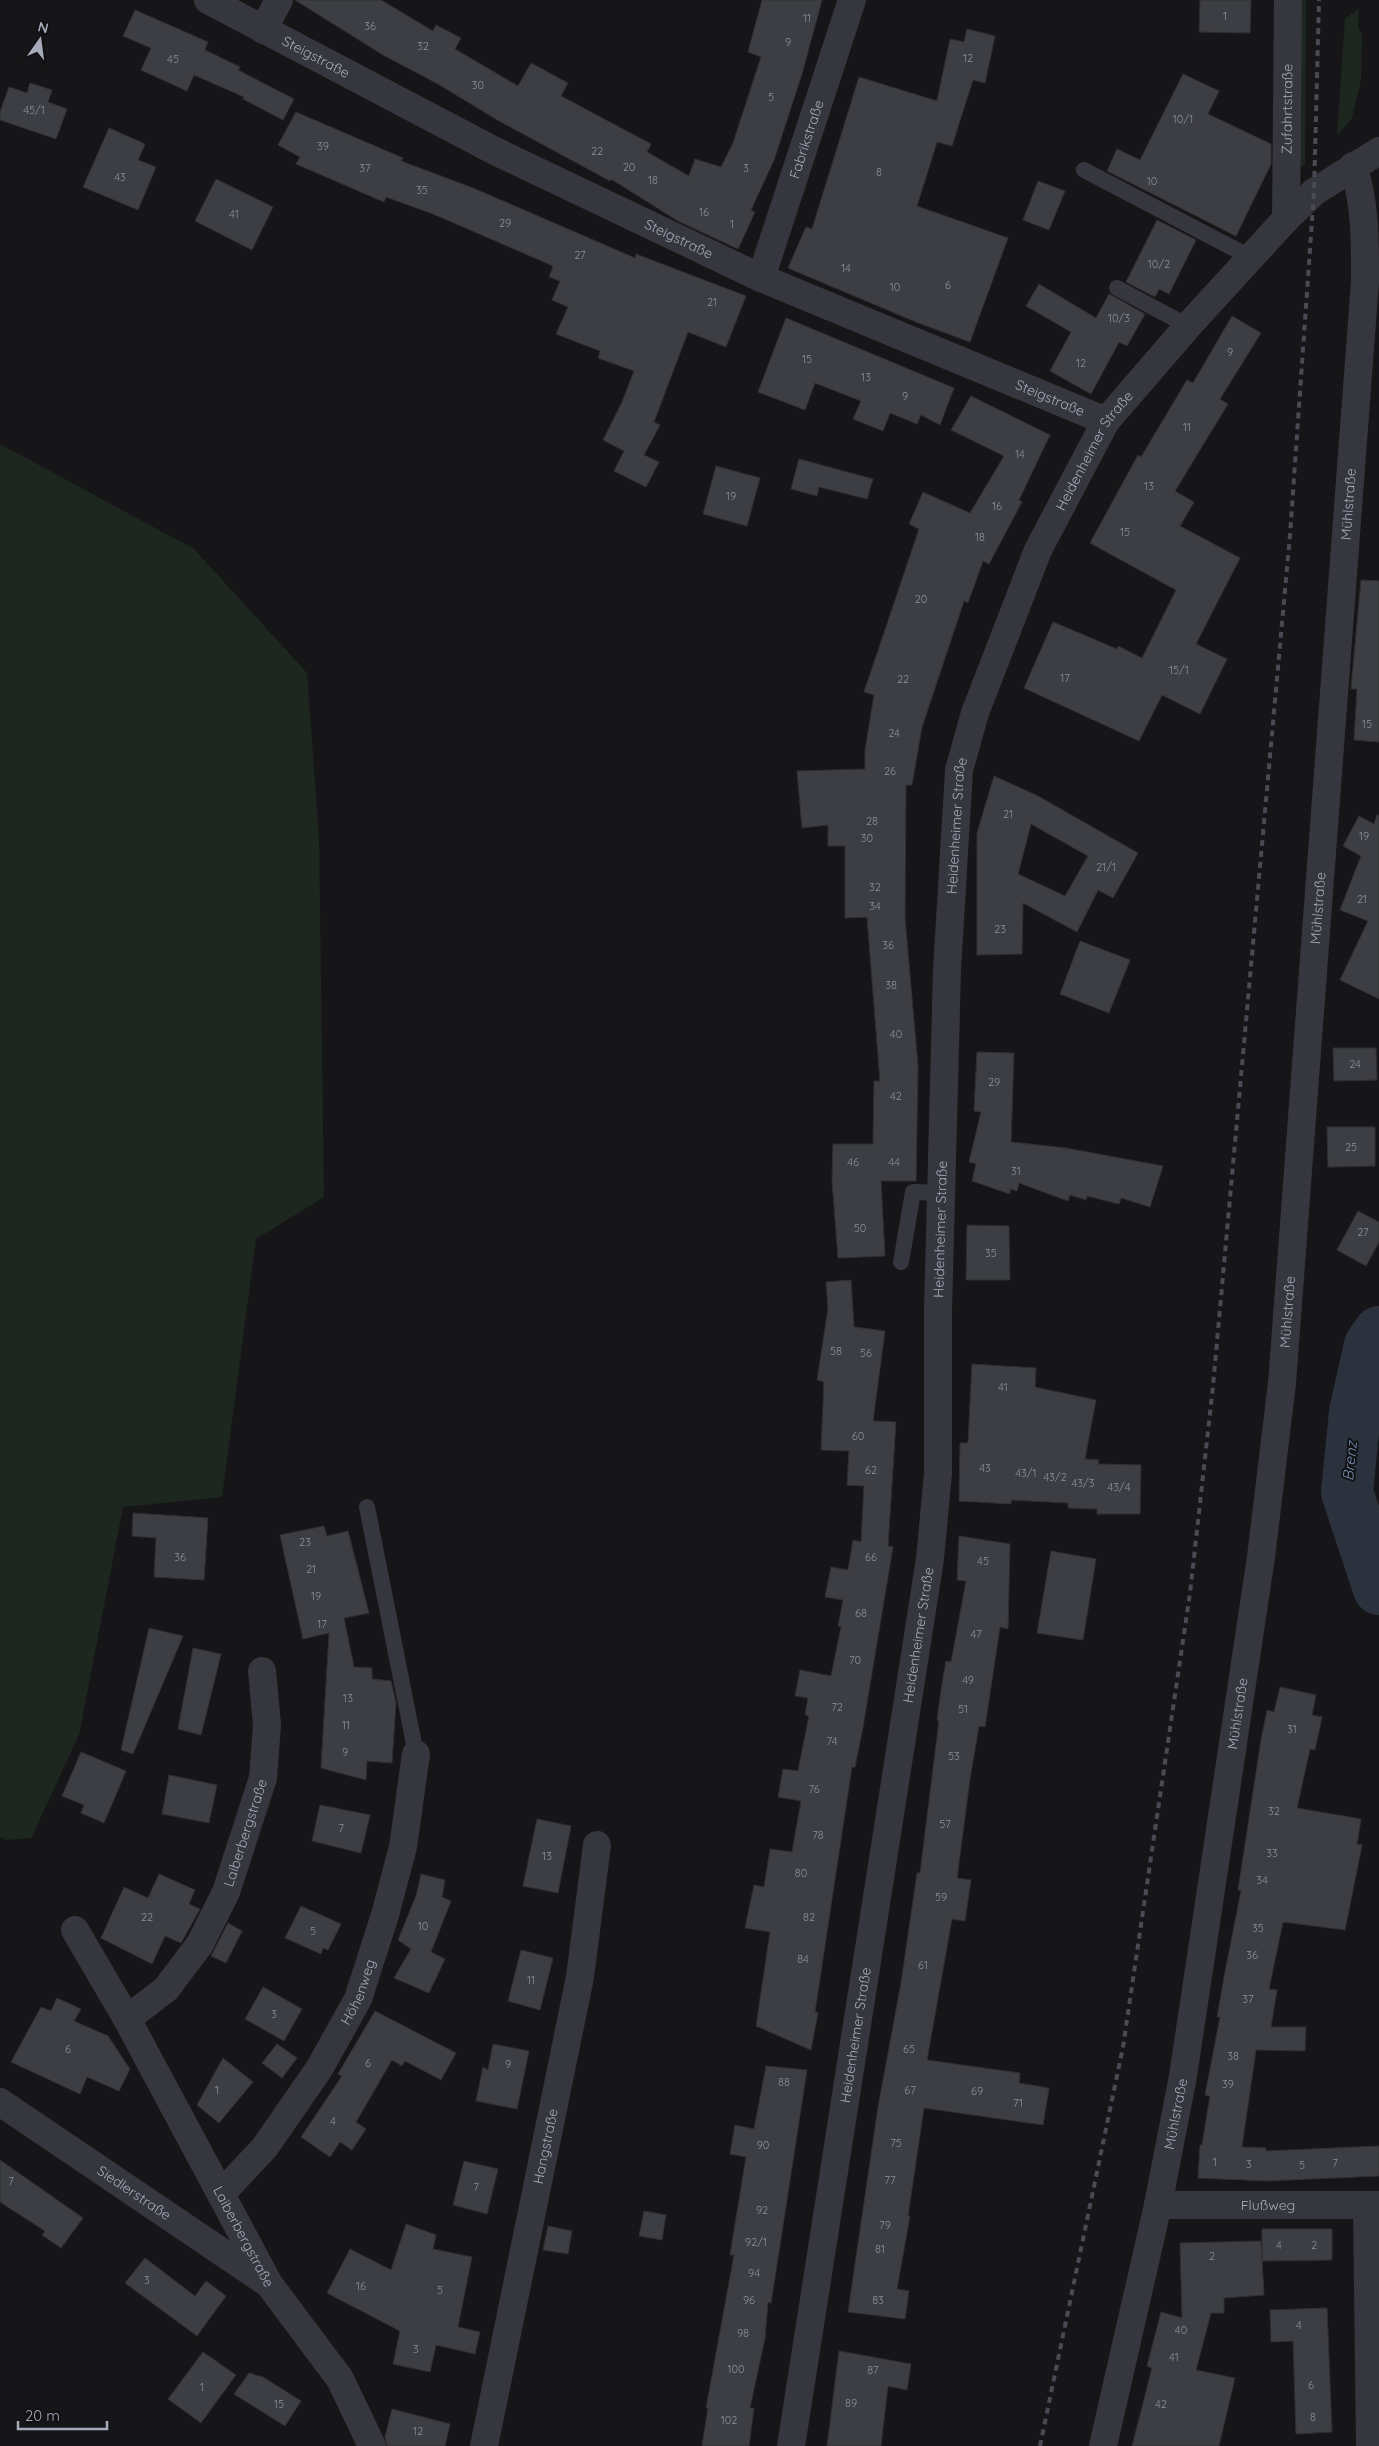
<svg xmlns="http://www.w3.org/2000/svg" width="1379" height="2446" font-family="Quicksand,sans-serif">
<rect width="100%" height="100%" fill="#161618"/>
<!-- green -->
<g fill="#1d2720">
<path d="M1295,0H1306L1305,164L1296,170Z"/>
<path d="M1359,8L1358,27L1362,35L1361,80L1352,118L1337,136L1345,19Z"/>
<path d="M0,444L194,549L307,673L319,838L324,1197L256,1239L222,1497L123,1507L79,1735L31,1838L6,1840L0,1837Z"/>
</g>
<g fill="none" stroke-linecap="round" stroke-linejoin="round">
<!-- river -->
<path stroke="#2b323d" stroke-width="52" d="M1379,1332L1370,1345L1355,1412L1347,1492L1379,1589"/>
</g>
<!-- building -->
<g fill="#3d3e43" stroke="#303034" fill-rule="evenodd">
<path d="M295,0H381L433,31L436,25L461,38L455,49L518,86L531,63L568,83L561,96L651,144L647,152L689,176L695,159L721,167L733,143L761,57L748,52L762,0H822L802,74L774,160L751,210L755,212L738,249L678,221L611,179L610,181L499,121L438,84L383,55Z"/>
<path d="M1200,0H1251L1250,33L1199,32Z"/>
<path d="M135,10L208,42L205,50L240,67L238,70L294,99L283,120L243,99L244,97L194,75L187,91L141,70L151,48L123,36Z"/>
<path d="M967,29L995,36L985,83L973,80L952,146L937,142L917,206L1008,238L970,342L916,322L788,268L806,227L812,229L859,77L937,101L950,39L964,42Z"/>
<path d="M1183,74L1219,91L1208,114L1271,144V164L1236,236L1107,171L1117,149L1140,160Z"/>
<path d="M30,83L52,90L48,102L67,109L56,139L0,120V112L9,87L27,93Z"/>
<path d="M296,112L403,158L401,161L473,188L635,258L636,254L746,296L726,347L688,332L654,422L660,425L644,455L659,462L646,487L614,471L624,451L603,440L622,402L634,371L598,358L600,351L556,334L568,307L552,300L560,281L549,277L553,266L433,214L386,197L384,202L296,164L300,157L278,145Z"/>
<path d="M109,128L145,144L138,160L156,167L138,210L83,187Z"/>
<path d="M216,179L273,207L252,250L195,221Z"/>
<path d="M1038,181L1065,191L1049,230L1023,220Z"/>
<path d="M1157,220L1196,240L1169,294L1159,289L1155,297L1126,282Z"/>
<path d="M1039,284L1096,318L1109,294L1145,314L1127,346L1119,342L1091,394L1050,371L1071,332L1026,306Z"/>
<path d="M1232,316L1261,333L1220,399L1228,404L1175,491L1194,502L1180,526L1240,558L1196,644L1227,659L1200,714L1162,695L1139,741L1024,688L1053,622L1117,649L1118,646L1142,658L1176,590L1090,543L1138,455L1141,457L1187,380L1193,383Z"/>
<path d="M786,318L954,388L940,425L921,415L917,424L890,413L883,431L853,419L861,401L815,383L805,410L758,392Z"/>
<path d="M971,396L1050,435L1019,500L1022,502L989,564L983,561L968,603L964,601L922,727L912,785H906L905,918L918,1066L916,1181H881L885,1256L838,1258L832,1180L833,1144H873L874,1081H880L867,917L845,918V846H828V825L802,828L797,771L865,769V750L874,695L864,692L919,529L909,524L923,492L970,513L1004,456L951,430Z"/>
<path d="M799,459L873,479L867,499L819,487L817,496L791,489Z"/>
<path d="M716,466L760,478L747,526L703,514Z"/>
<path d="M1361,580L1379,581V742L1354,740L1357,689H1351Z"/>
<path d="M994,776L1038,796L1138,853L1113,898L1098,890L1077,932L1023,903L1022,954L977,955V833ZM1031,824L1088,856L1065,896L1018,874Z"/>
<path d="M1377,815H1379V999L1340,980L1368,921L1340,910L1361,856L1343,846L1359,816L1374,824Z"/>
<path d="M1080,941L1130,960L1109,1013L1060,994Z"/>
<path d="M1333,1048H1376L1377,1080L1334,1081Z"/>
<path d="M977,1052L1014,1053L1011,1142L1066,1148L1163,1166L1150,1207L1121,1198L1119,1204L1087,1196L1086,1200L1070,1195L1068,1201L1019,1183L1017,1191L1010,1189V1194L972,1181L976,1164L969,1162L981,1112L974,1111Z"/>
<path d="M1327,1127H1375V1166L1328,1167Z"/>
<path d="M1358,1211L1379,1222V1242L1366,1266L1337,1250Z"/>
<path d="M967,1225L1009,1226L1010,1280H966Z"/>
<path d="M851,1280L854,1327L885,1331L873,1421L896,1422L888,1546L893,1547L863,1727L855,1767H852L815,2012L818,2013L811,2050L756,2026L770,1932L745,1928L754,1885L764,1887L770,1849L792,1852L801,1801L778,1797L783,1769L798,1771L809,1716L805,1715L808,1698L795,1696L800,1670L831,1676L841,1627L838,1626L843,1600L825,1597L831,1567L848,1570L853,1540L861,1542L864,1486L847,1485L849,1451L821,1450L824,1382L817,1380L828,1309L826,1282Z"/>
<path d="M972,1364L1036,1368L1035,1387L1096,1400L1085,1459L1099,1460L1098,1464L1141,1465L1140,1514H1097V1509L1068,1508V1503L1011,1500V1504L959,1501L960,1443H968Z"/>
<path d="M133,1513L208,1518L204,1580L154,1577L156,1538L132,1536Z"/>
<path d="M324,1526L327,1536L348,1531L369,1613L344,1618L354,1667L372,1668V1679L391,1681L396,1703L392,1763L367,1761L366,1780L321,1768L329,1633L303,1639L280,1535Z"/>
<path d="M959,1536L1010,1544L1008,1629L1000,1627L985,1727L979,1726L970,1779L957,1878L971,1880L965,1921L952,1919L927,2060L1020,2073L1019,2083L1049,2088L1043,2125L924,2108L908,2216H910L897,2289L909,2291L905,2319L848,2312L878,2107L901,1983L917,1873H920L939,1721L937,1720L941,1690L946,1661L951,1662L966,1581L957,1580Z"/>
<path d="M1051,1551L1096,1559L1083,1640L1037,1633Z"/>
<path d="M149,1628L183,1636L133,1754L121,1750Z"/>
<path d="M193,1648L221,1654L201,1735L178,1729Z"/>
<path d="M1280,1687L1316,1695L1312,1715L1322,1717L1315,1750L1310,1749L1297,1808L1361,1819L1357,1844L1362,1845L1345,1930L1283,1922L1269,1989L1277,1990L1271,2027H1306L1305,2051L1256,2050L1242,2147L1266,2148V2151L1379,2146V2176L1267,2181L1198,2178L1200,2145H1202L1210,2096L1205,2095L1220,2017H1217L1225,1972L1241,1891L1238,1890L1261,1740L1267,1710L1274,1712Z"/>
<path d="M81,1752L126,1771L104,1823L81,1813L84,1805L62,1796Z"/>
<path d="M169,1775L217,1785L209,1823L162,1814Z"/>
<path d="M320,1805L370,1815L361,1853L312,1841Z"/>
<path d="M537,1819L571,1826L558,1893L523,1886Z"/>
<path d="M159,1874L195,1890L189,1904L200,1909L181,1943L165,1936L152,1964L101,1938L124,1887L148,1898Z"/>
<path d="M421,1874L445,1880L442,1897L451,1901L431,1952L445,1959L429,1993L394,1978L411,1949L398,1940L416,1896Z"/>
<path d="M301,1906L341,1924L328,1950L323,1948L321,1954L285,1938Z"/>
<path d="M228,1923L242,1931L226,1963L211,1956Z"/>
<path d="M521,1950L553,1958L540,2010L508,2001Z"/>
<path d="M263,1987L302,2009L284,2041L245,2019Z"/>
<path d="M57,1998L81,2009L74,2021L108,2036L130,2069L119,2091L87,2077L80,2094L11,2062L41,2007L51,2011Z"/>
<path d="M375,2011L456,2053L441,2080L405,2061L402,2066L392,2060L356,2122L366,2129L352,2150L340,2142L330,2157L301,2137L342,2076L338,2074Z"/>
<path d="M277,2044L297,2058L282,2078L262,2063Z"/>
<path d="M493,2044L529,2051L517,2109L476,2101L483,2067L488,2070Z"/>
<path d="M223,2058L253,2082L219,2123L197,2105Z"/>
<path d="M766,2066L807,2070L779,2252L771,2303L768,2302L765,2338L750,2408H754L749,2446H702L708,2408H706L734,2255H730L746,2157L730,2154L735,2125L754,2129Z"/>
<path d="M0,2160L83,2218L61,2248L42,2235L45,2231L0,2202Z"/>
<path d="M464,2161L498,2169L487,2214L453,2205Z"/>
<path d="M644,2211L666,2215L662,2240L639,2236Z"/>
<path d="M406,2224L436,2235L433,2249L472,2257L458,2327L480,2332L475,2354L436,2345L430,2372L393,2364L400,2331L327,2293L350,2249L391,2270Z"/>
<path d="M548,2226L572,2231L568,2254L543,2250Z"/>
<path d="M1262,2229H1332V2260L1262,2261Z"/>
<path d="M1261,2241L1264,2295L1224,2298V2313H1211L1196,2370L1235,2378L1219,2446H1132L1152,2368L1147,2366L1161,2312L1182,2318L1180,2243Z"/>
<path d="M145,2258L195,2296L206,2281L226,2296L197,2336L125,2283Z"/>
<path d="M1327,2308L1332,2432L1296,2434L1293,2341L1271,2342L1270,2310Z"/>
<path d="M839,2351L911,2364L907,2390L888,2386L881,2446H827Z"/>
<path d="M203,2352L236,2375L201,2423L168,2399Z"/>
<path d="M249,2373L263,2377L301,2401L285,2426L234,2394Z"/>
<path d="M392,2409L450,2424L445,2446H387L385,2437Z"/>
</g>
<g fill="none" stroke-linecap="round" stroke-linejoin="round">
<!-- service -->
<g stroke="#36373e" stroke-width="16">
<path d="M1084,170L1250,257"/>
<path d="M1117,288L1188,326"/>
<path d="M901,1262L913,1192L941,1193"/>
<path d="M367,1507L416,1754"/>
</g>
<!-- minor -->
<g stroke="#36373e" stroke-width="28">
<path id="s1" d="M208,0L493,150L761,278L1106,421"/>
<path d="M263,30L279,0"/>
<path id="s2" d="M1286,219L1288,0"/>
<path id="s3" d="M761,278L852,0"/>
<path id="s4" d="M75,1930L127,2019L269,2284L340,2379L372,2446"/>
<path id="s5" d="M127,2019L166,1989L200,1944L226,1892L263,1778L267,1725L262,1671"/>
<path id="s6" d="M0,2102L266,2282"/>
<path id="s7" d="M221,2194L265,2147L319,2069L358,1999L385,1915L403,1847L416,1754"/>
<path id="s8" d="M1158,2205H1379"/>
<path d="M1367,2206L1370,2446"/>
<path id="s9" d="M484,2446L580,1977L597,1845"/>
<path id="s10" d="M1103,2446L1158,2205L1183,2076L1261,1557L1282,1383L1365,282C1365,243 1366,204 1353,166"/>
</g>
<!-- tertiary -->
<path stroke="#36373e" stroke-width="28" id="s11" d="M791,2446L930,1559L938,1473V1311L947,970L959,770L975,713L1038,550L1106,421L1188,326L1286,219L1314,192L1379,151"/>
<!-- rail -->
<path stroke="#494a53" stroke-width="4" stroke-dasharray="6 5" stroke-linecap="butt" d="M1040,2446L1123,2047L1190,1593L1213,1386L1290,535L1314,192L1319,0"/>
</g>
<g text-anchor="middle" stroke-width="4" stroke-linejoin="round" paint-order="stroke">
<!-- number labels -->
<g font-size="11" fill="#8c8f9c">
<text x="1225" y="20">1</text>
<text x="807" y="22">11</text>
<text x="370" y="30">36</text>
<text x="788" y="46">9</text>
<text x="423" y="50">32</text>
<text x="968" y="62">12</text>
<text x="173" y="63">45</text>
<text x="478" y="89">30</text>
<text x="771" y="101">5</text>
<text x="34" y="114">45/1</text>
<text x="1183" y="123">10/1</text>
<text x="323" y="150">39</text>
<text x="597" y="155">22</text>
<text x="629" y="171">20</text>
<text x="365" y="172">37</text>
<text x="746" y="172">3</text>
<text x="879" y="176">8</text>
<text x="120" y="181">43</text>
<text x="653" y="184">18</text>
<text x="1152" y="185">10</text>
<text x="422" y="194">35</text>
<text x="704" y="216">16</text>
<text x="234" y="218">41</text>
<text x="505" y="227">29</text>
<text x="732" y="228">1</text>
<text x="580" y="259">27</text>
<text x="1159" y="268">10/2</text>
<text x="846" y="272">14</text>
<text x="948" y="289">6</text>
<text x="895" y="291">10</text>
<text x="712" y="306">21</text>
<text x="1119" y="322">10/3</text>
<text x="1230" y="356">9</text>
<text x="807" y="363">15</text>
<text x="1081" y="367">12</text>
<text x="866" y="381">13</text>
<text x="905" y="400">9</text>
<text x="1187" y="431">11</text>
<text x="1020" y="458">14</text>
<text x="1149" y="490">13</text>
<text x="731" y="500">19</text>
<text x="997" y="510">16</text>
<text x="1125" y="536">15</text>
<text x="980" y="541">18</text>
<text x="921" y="603">20</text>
<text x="1179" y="674">15/1</text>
<text x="1065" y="682">17</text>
<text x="903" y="683">22</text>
<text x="1367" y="728">15</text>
<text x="894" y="737">24</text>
<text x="890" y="775">26</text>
<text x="1008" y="818">21</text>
<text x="872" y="825">28</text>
<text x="1364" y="840">19</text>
<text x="867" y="842">30</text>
<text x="1106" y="871">21/1</text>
<text x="875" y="891">32</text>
<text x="1362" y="903">21</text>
<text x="875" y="910">34</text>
<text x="1000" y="933">23</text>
<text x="888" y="949">36</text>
<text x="891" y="989">38</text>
<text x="896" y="1038">40</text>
<text x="1355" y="1068">24</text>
<text x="994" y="1086">29</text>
<text x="896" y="1100">42</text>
<text x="1351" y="1151">25</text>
<text x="853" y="1166">46</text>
<text x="894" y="1166">44</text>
<text x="1016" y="1175">31</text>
<text x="860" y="1232">50</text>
<text x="1363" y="1236">27</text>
<text x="991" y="1257">35</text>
<text x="836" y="1355">58</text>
<text x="866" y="1357">56</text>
<text x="1003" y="1391">41</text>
<text x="858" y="1440">60</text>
<text x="985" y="1472">43</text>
<text x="871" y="1474">62</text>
<text x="1026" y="1477">43/1</text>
<text x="1055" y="1481">43/2</text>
<text x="1083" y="1487">43/3</text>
<text x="1119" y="1491">43/4</text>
<text x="305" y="1546">23</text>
<text x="180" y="1561">36</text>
<text x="871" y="1561">66</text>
<text x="983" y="1565">45</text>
<text x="311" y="1573">21</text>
<text x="316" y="1600">19</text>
<text x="861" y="1617">68</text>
<text x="322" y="1628">17</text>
<text x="976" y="1638">47</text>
<text x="855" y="1664">70</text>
<text x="968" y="1684">49</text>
<text x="348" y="1702">13</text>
<text x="837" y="1711">72</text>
<text x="963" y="1713">51</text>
<text x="346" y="1729">11</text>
<text x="1292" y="1733">31</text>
<text x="832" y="1745">74</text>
<text x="345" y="1756">9</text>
<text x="954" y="1760">53</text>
<text x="814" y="1793">76</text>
<text x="1274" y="1815">32</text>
<text x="945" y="1828">57</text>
<text x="341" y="1832">7</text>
<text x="818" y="1839">78</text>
<text x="1272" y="1857">33</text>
<text x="547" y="1860">13</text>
<text x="801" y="1877">80</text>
<text x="1262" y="1884">34</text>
<text x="941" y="1901">59</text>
<text x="147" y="1921">22</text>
<text x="809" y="1921">82</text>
<text x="423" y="1930">10</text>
<text x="1258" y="1932">35</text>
<text x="313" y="1935">5</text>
<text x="1252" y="1959">36</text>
<text x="803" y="1963">84</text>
<text x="923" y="1969">61</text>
<text x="531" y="1984">11</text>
<text x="1248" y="2003">37</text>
<text x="274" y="2018">3</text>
<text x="68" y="2053">6</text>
<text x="909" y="2053">65</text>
<text x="1233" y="2060">38</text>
<text x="368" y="2067">6</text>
<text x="508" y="2068">9</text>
<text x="784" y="2086">88</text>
<text x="1228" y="2088">39</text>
<text x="217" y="2094">1</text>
<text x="910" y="2094">67</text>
<text x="977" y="2095">69</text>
<text x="1018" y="2107">71</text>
<text x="333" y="2125">4</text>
<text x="896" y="2147">75</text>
<text x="763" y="2149">90</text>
<text x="1215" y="2166">1</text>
<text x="1335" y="2167">7</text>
<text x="1249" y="2168">3</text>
<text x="1302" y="2169">5</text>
<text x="890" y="2184">77</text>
<text x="11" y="2185">7</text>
<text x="476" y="2191">7</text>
<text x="762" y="2214">92</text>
<text x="885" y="2229">79</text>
<text x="756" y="2246">92/1</text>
<text x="1279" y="2249">4</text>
<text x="1314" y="2249">2</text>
<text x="880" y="2253">81</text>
<text x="1212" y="2260">2</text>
<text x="754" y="2277">94</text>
<text x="147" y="2284">3</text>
<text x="361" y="2290">16</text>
<text x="440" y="2294">5</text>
<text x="749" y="2304">96</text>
<text x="878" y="2304">83</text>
<text x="1299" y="2329">4</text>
<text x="1181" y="2334">40</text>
<text x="743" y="2337">98</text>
<text x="416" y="2353">3</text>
<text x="1174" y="2361">41</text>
<text x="736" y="2373">100</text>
<text x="873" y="2374">87</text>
<text x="1311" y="2389">6</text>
<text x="202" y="2391">1</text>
<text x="851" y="2407">89</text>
<text x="279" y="2408">15</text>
<text x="1161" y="2408">42</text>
<text x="1313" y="2421">8</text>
<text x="729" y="2424">102</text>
<text x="418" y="2435">12</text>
</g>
<!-- street labels -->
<g font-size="14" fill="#a6aab9" stroke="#111113">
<text dy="5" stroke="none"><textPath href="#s1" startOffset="122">Steigstraße</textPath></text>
<text dy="5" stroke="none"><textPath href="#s2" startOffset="110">Zufahrtstraße</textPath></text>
<text dy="5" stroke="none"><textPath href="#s3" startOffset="146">Fabrikstraße</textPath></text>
<text dy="5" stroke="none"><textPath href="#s1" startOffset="528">Steigstraße</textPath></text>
<text dy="5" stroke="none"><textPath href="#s1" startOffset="932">Steigstraße</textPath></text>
<text dy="5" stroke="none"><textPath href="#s11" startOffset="2036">Heidenheimer Straße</textPath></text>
<text dy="5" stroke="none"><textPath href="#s10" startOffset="1960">Mühlstraße</textPath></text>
<text dy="5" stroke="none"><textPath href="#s11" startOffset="1632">Heidenheimer Straße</textPath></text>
<text dy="5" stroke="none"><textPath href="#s10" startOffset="1555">Mühlstraße</textPath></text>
<text dy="5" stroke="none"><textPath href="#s11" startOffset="1228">Heidenheimer Straße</textPath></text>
<text dy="5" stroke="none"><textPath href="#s10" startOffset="1150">Mühlstraße</textPath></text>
<text dy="5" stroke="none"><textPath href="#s11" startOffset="821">Heidenheimer Straße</textPath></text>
<text dy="5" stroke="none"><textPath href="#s10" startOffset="745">Mühlstraße</textPath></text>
<text dy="5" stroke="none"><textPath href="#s5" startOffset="226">Laiberbergstraße</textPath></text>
<text dy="5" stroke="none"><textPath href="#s7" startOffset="246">Höhenweg</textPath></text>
<text dy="5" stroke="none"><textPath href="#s11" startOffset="416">Heidenheimer Straße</textPath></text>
<text dy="5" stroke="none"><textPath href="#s10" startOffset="340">Mühlstraße</textPath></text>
<text dy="5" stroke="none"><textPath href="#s9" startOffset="306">Hangstraße</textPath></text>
<text dy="5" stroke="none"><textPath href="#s6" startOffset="162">Siedlerstraße</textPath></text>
<text dy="5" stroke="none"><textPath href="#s8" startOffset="110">Flußweg</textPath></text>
<text dy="5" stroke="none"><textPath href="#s4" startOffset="350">Laiberbergstraße</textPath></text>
</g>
<!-- water labels -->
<g font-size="15" font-style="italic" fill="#7a92b8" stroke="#111113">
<text transform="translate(1350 1461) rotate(-84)" y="5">Brenz</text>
</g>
</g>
<!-- north arrow -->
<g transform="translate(40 40) rotate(14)" stroke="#111113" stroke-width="4" paint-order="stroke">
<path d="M0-4L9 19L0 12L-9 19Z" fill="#a6aab9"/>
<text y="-8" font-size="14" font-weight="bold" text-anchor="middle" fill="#a6aab9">N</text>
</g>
<!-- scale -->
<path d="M18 2421v8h89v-8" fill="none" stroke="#a6aab9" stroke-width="2.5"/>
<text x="25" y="2421" font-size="15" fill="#a6aab9" stroke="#111113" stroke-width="4" paint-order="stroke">20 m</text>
</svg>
